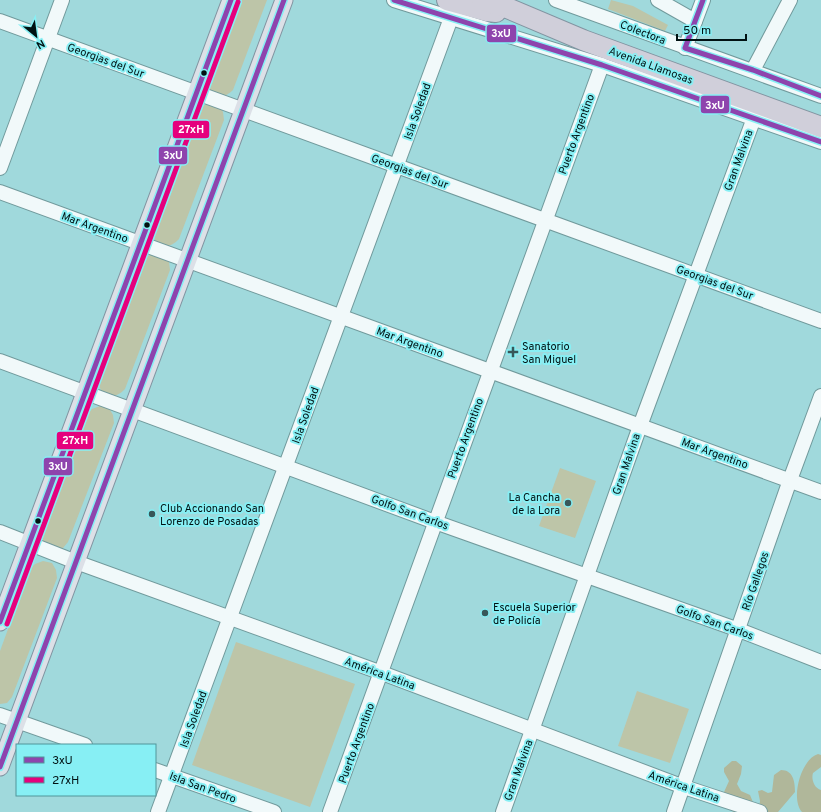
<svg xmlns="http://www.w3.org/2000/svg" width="821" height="812" font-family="Overpass,sans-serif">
<rect width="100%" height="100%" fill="#a0d9dc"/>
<!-- green -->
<g fill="#bdc5a8">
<path d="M237,0H267L233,90C223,101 208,98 208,81Z"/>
<path d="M611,0L633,6L668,25L665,31L608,9Z"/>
<path d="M210,103L219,105L223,112L224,120L179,239C168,251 153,248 153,231L197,111L202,106Z"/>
<path d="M156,253L165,255L169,262L170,270L125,389C114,401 99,398 99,381L143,261L148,256Z"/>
<path d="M100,406L109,408L113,415L114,423L68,542L63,548L58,549L43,542V534L87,414L92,409Z"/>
<path d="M560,468L596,481L575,538L539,526Z"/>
<path d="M43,561L52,563L56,570L57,578L12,697L7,703L0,704V651L30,569L35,564Z"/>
<path d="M236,642L355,684L310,807L192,765Z"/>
<path d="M637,691L689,709L670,763L618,746Z"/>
</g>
<!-- forest -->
<g fill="#b0b79a">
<path d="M818,754L821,755V767L813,773C811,779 814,788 821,790V812H802C790,799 801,759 818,754Z"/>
<path d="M732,761H736L742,766L741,774L737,784L741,791L750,795L757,812H733L724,792L729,781L724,772V768Z"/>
<path d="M781,770C793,770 795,781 795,792L778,812H761L759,808L760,801L758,791L762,790L768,793L772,792L774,775Z"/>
</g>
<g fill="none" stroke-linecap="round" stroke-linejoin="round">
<defs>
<g id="minor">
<path d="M394,0L602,65L821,142"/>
<path d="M556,0L821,96"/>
<path d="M658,0L695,21"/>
<path d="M0,21L821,321"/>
<path d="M685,48L703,0"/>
<path d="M753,70L790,0"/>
<path d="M0,168L62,0"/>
<path d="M0,192L821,492"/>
<path d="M0,361L435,522L739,630L821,662"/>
<path d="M0,532L76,562L382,673L684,787L760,812"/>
<path d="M0,715L85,745"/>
<path d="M155,770L274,812"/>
<path d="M158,812L451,18"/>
<path d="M330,812L602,65"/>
<path d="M503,812L640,426L754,118"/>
<path d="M674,812L790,480L821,396"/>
</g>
<g id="major">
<path d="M0,622L231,0"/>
<path d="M0,767L284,0"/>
</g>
<g id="highway">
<path d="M447,0L487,11L496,12"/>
<path d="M482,0L505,7L583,40L821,127"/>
</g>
</defs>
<!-- minor casing -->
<use href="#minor" stroke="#719a9c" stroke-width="16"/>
<!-- major casing -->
<use href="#major" stroke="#8294a1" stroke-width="19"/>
<!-- highway casing -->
<use href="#highway" stroke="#8294a1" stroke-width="22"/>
<!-- minor -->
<use href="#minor" stroke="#f1f9fa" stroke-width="14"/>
<!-- major -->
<use href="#major" stroke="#dce0e7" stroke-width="17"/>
<!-- highway -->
<use href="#highway" stroke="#d0cfda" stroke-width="20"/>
<defs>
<g id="bus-1">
<path d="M394,0L602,65L821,142"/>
<path d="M703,0L685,48L753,70L821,96"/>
<path d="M0,622L231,0"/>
<path d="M0,767L284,0"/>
</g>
<path id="bus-2" d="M7,624L238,2"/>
</defs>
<!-- bus-1 casing -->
<use href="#bus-1" stroke="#87eff4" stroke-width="8"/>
<!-- bus-2 casing -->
<use href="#bus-2" stroke="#87eff4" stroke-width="8"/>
<!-- bus-1 -->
<use href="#bus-1" stroke="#8e44ad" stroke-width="5"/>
<!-- bus-2 -->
<use href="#bus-2" stroke="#e5007d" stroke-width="5"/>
</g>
<!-- markers -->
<g fill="#001112" stroke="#87eff4" stroke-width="1.5">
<circle cx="204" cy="73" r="3.5"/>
<circle cx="147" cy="225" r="3.5"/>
<circle cx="38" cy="521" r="3.5"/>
</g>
<g fill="#385759" stroke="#87eff4" stroke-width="1.5">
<path d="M511 346h4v4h4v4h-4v4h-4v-4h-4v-4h4z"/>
<circle cx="568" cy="503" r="4"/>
<circle cx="152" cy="514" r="4"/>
<circle cx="485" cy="613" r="4"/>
</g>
<g text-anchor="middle" stroke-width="4" stroke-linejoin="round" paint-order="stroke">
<!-- street labels -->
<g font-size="11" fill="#001112" stroke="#87eff4">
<text transform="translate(643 32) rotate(21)" y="4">Colectora</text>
<text transform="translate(106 60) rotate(20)" y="4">Georgias del Sur</text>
<text transform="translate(651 65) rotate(20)" y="4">Avenida Llamosas</text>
<text transform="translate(417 111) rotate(-70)" y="4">Isla Soledad</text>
<text transform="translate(576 134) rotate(-70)" y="4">Puerto Argentino</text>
<text transform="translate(738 160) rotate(-70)" y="4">Gran Malvina</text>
<text transform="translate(410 171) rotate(20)" y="4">Georgias del Sur</text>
<text transform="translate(95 227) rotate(20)" y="4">Mar Argentino</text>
<text transform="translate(715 282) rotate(20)" y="4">Georgias del Sur</text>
<text transform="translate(410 342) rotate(20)" y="4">Mar Argentino</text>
<text transform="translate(305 415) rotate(-70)" y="4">Isla Soledad</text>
<text transform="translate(465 438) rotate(-70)" y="4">Puerto Argentino</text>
<text transform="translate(715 453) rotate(20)" y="4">Mar Argentino</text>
<text transform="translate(626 464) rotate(-71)" y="4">Gran Malvina</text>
<text transform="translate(410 512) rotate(20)" y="4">Golfo San Carlos</text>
<text transform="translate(755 581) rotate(-71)" y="4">Río Gallegos</text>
<text transform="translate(715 622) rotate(20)" y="4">Golfo San Carlos</text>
<text transform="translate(380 673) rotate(20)" y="4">América Latina</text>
<text transform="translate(193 719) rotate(-70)" y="4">Isla Soledad</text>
<text transform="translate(356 743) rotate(-70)" y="4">Puerto Argentino</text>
<text transform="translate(518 770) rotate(-70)" y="4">Gran Malvina</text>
<text transform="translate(684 786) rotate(19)" y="4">América Latina</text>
<text transform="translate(203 787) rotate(20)" y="4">Isla San Pedro</text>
</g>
<!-- poi labels -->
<g font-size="11" fill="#001112" stroke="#87eff4" text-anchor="start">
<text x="522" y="350">Sanatorio<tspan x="522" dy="13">San Miguel</tspan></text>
<text x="560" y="501" text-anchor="end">La Cancha<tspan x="560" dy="13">de la Lora</tspan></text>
<text x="160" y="512">Club Accionando San<tspan x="160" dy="13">Lorenzo de Posadas</tspan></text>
<text x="493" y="611">Escuela Superior<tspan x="493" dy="13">de Policía</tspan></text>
</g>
</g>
<g stroke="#87eff4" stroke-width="1.5">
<rect x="486" y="24" width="31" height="19" rx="4" fill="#8e44ad"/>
<rect x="700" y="95" width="30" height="19" rx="4" fill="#8e44ad"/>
<rect x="172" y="120" width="38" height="19" rx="4" fill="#e5007d"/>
<rect x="158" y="146" width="30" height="19" rx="4" fill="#8e44ad"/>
<rect x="56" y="431" width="38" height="19" rx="4" fill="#e5007d"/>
<rect x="43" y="457" width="30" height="19" rx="4" fill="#8e44ad"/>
</g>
<g font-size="11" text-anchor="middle" font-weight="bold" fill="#fff">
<text x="501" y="37">3xU</text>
<text x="715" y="109">3xU</text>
<text x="191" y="133">27xH</text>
<text x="173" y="159">3xU</text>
<text x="75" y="444">27xH</text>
<text x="58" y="470">3xU</text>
</g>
<!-- legend -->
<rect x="16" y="744" width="140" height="52" fill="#87eff4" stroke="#51969a"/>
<rect x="24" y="757" width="20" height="6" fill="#8e44ad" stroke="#51969a"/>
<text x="52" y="764" font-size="12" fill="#001112">3xU</text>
<rect x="24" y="777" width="20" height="6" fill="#e5007d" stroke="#51969a"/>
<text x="52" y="784" font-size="12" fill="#001112">27xH</text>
<!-- north arrow -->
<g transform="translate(36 36) rotate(151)" stroke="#87eff4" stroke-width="3" paint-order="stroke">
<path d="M0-3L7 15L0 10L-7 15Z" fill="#001112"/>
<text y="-6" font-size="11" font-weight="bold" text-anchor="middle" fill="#001112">N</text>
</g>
<!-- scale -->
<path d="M677 34v6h69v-6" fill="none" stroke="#001112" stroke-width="2"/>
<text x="683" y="34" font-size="12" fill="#001112" stroke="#87eff4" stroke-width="3" paint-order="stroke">50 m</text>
</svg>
